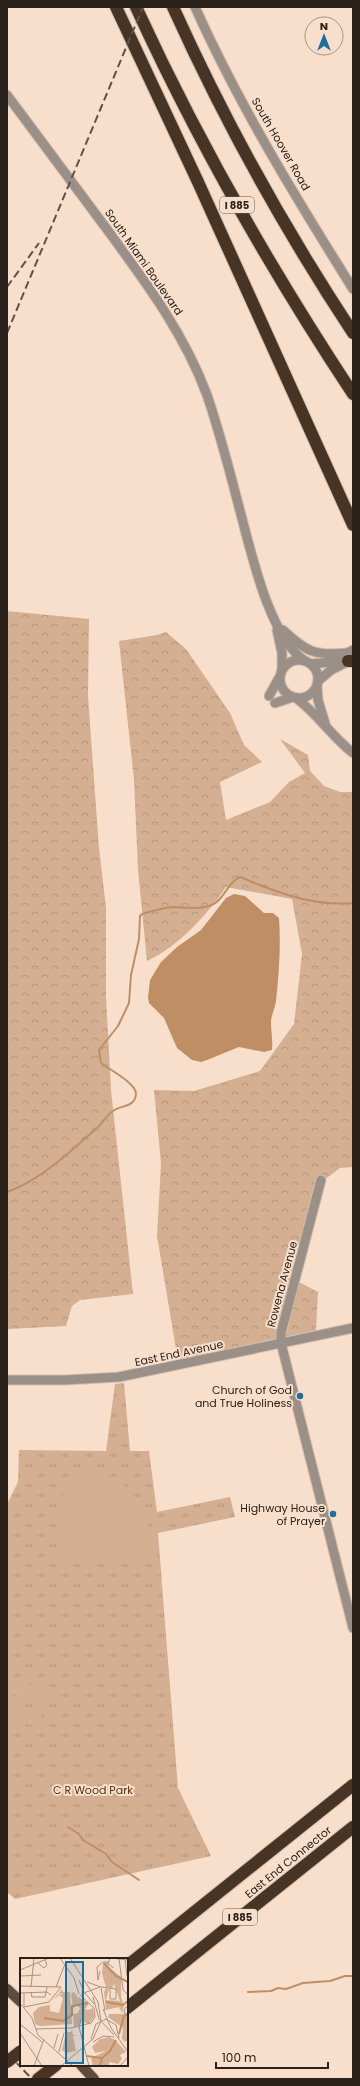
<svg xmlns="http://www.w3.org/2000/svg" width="360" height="2086" font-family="Poppins,sans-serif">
<defs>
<pattern id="forest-crowns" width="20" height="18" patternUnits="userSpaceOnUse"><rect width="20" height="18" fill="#d4af91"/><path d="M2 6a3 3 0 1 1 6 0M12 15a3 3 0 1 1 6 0" fill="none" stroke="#b6967c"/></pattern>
<pattern id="park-tufts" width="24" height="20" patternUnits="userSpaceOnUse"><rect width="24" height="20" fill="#d4af91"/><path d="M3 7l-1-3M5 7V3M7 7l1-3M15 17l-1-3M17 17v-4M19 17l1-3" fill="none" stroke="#b6967c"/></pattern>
</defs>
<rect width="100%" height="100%" fill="#f8dfcc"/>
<!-- forest -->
<g fill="url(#forest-crowns)">
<path d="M7,611L89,619L88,696L99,848L106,908V997L111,1090L133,1294L80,1300L72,1306L66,1326L7,1329Z"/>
<path d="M166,632L186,649L230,713L244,745L262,762L220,782L226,820L270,802L289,782L305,773L280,739L308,755L310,771L324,786L340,792H353V1167L340,1168L316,1186L293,1279L318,1292L316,1331L178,1361L157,1236L161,1163L154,1090L194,1091L260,1071L294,1024L302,954L292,899L226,887C206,916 179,946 147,961L138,870L134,780L119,641L157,635Z"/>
</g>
<!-- park -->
<path fill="url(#park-tufts)" d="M124,1383L130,1451H149L157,1512L230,1497L235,1517L158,1533L178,1788L211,1856L15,1899L7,1892V1504L18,1482L19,1450L106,1451L115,1384Z"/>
<!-- pitch -->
<g fill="#d4af91">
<path d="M73,1469C115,1476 137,1485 149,1528C151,1537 156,1547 151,1555L147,1557L65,1559L59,1553L60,1502Z"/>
<path d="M20,1682L49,1690L44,1704L16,1696Z"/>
<path d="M14,1705L42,1713L38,1727L9,1719Z"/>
</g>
<!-- water -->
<path fill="#c08e65" d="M234,894L245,896L264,913H273L279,918C281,946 279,974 276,1001C275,1008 271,1016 271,1022C271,1031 273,1040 272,1050L264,1052L239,1047L207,1060L201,1062L192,1060L177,1048L164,1018L149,1003L148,998L150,980L161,962L177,947L201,930L226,898Z"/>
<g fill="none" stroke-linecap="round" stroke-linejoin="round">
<!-- stream -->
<g stroke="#c08e65" stroke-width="2">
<path d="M7,1192C41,1180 72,1150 98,1127C103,1122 107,1115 113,1111C120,1105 135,1108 136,1094C136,1083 110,1070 101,1063L99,1050L118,1026L129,1003L131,975L139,939L140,916L142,914C152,911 162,908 172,907C184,907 197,910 209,906C224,902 228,881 240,877C247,879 253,883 260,885C289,897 322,906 353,903"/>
<path d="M68,1827L79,1834L83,1840L106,1854L112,1862L139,1880"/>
<path d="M248,1992L271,1991L278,1988L286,1989L303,1983L330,1981L345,1976H353"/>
</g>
<defs>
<g id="minor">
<path d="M195,7C239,105 296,198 353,289"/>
<path d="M7,95C40,139 73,184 106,228C145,281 184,333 207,395C220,433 230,472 240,511C251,551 269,637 305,661"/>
<path d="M277,630L282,653V670"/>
<path d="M283,630C306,652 315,656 347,653"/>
<circle cx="299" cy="679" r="19"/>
<path d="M311,664L331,662L353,650"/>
<path d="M318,681L331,670L353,659"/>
<path d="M317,685L318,700L325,723"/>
<path d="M269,696L279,678"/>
<path d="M296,698C319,715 331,736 353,753"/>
<path d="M275,703L293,697"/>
<path d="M321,1180L281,1333V1343L353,1628"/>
<path d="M7,1380H65L119,1377L353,1328"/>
</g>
<g id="major">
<path d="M7,1989L21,2002"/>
<path d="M81,2065L94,2079"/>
</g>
<g id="highway">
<path d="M116,7L198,182L353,525"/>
<path d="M136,7C198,142 271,270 353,394"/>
<path d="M173,7C224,120 285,230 353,333"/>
<path d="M348,661H353"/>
<path d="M127,1966L353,1785"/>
<path d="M127,2008L353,1827"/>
<path d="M38,2079L56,2065"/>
</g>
</defs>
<!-- minor casing -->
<use href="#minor" stroke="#d3bdac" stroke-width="11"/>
<!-- major casing -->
<use href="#major" stroke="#d3bdac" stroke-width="12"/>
<!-- highway casing -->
<use href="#highway" stroke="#d3bdac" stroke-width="14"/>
<!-- minor -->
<use href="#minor" stroke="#9a9088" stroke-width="9"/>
<!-- major -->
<use href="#major" stroke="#5d4c3e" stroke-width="10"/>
<!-- highway -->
<use href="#highway" stroke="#473425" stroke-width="12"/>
<!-- rail -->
<g stroke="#5f5248" stroke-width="2" stroke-dasharray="8 4" stroke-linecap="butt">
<path d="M7,287L39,243"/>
<path d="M7,333L143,7"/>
<path d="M7,2053L32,2079"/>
</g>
<defs>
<path id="highway-bridge" d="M7,2062L21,2051"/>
</defs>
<!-- highway-bridge casing -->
<use href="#highway-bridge" stroke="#d3bdac" stroke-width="14" stroke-linecap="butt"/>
<!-- highway-bridge -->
<use href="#highway-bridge" stroke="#473425" stroke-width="12"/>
</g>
<!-- markers -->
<g fill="#1b6f9f" stroke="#f8dfcc" stroke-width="1.5">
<circle cx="300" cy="1396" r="4"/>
<circle cx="333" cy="1514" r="4"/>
</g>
<g text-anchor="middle" stroke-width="4" stroke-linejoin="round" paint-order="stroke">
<!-- shield labels -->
<g fill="#f8dfcc" stroke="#685a4f" stroke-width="1">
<rect x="220" y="197" width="34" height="16" rx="3"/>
<rect x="223" y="1909" width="34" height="16" rx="3"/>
</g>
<g font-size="10" font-weight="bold" fill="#2a211a">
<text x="237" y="209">I 885</text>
<text x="240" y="1921">I 885</text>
</g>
<!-- street labels -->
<g font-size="11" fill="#2a211a" stroke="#f8dfcc">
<text transform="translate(281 144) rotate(60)" y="4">South Hoover Road</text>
<text transform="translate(144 262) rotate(55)" y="4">South Miami Boulevard</text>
<text transform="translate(282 1284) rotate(-75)" y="4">Rowena Avenue</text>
<text transform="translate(179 1353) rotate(-12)" y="4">East End Avenue</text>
<text transform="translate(288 1862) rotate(-39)" y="4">East End Connector</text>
</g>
<!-- poi labels -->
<g font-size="11" fill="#2a211a" stroke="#f8dfcc" text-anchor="end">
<text x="292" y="1394">Church of God<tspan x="292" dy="13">and True Holiness</tspan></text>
<text x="325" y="1512">Highway House<tspan x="325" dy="13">of Prayer</tspan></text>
</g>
<!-- park labels -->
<g font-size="11" fill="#533111" stroke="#f8dfcc">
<text x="93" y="1794">C R Wood Park</text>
</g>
</g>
<!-- overview -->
<g transform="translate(20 1958)">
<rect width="108" height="108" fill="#f8dfcc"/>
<path d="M83,5H88L87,8L101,19V39L104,47L102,55L99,49L86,52L84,34L86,30L89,31L86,42L100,43L94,26L92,30L86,29L82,16ZM42,31L43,34H50L52,66L20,68L15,66L13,55L19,49L30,47V53L39,55L43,40L39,37L33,42L38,36L43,37L39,35ZM54,34L58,40L57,43L59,39L69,46L65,51L69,52L73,50L74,59L69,66L63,64L62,60L61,66L54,69L53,56L58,55L60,50L57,47L53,50L51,35ZM89,56H108V81L105,84L102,81L103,70L88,59ZM89,79L95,82L106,94L100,97L102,101L98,106L90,104L88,108H73L71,100L86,93L75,95L72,89L80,81Z" fill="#d4af91"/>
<path d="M52,71L53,77H57L53,78L56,93L46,95L42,92L46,74H51Z" fill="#d4af91"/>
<path fill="none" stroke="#c08e65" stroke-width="2" d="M84,5L96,18L108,24M86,44L103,47L108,43M24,60L43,63L52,57V48L68,45M99,76L104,58L107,57M67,98L81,100M80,108L82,100L90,93L96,82"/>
<path fill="none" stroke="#a69385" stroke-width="1" d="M40,0L54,20L59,36M90,0L88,6L94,10M91,0L108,2M99,0L103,32L108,37M105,0L107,18M18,5L24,10L27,7L25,2M0,12L29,0M80,13L78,22L77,9L83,4H89M1,18L21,17M59,22L64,34M67,24L81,29M0,28L41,29L29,44L4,49M11,29L14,0M36,29L45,6M81,29L90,30L96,31V41H90V30M81,30L85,53M11,34L12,39H25L27,29M0,35L27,34L31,37M4,35V48M65,35L74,46M61,36L80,29M73,39L79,61L94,77M0,45L12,60L18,77L53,108M108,48L105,50L104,55L108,56M83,51L91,70L108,94M61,61L59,69L69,108M0,66L22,84M16,71L51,70L71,65L75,59L74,50L60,37M0,75L22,108M71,81L76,66L86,61L96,67L99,80M73,84L83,78L94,79M34,90L38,76M39,94L44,75M14,108L24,81M41,108L73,81L81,63L78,44L50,0M100,108L108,99"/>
<path fill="#1b6f9f" fill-opacity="0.15" stroke="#1b6f9f" stroke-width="2" d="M46,4H63V105H46Z"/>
<rect width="108" height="108" fill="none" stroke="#2a211a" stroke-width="2"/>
</g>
<!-- border -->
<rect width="360" height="2086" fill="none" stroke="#2a211a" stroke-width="16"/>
<!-- north arrow -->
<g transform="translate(324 36)"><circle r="19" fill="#f8dfcc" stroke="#a69385"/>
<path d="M0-3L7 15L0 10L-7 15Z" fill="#1b6f9f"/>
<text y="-6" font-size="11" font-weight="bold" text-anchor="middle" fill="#2a211a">N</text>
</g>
<!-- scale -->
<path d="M216 2062v6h112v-6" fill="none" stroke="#2a211a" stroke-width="2"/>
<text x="222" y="2062" font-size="12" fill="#2a211a" stroke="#f8dfcc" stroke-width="3" paint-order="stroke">100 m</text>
</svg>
